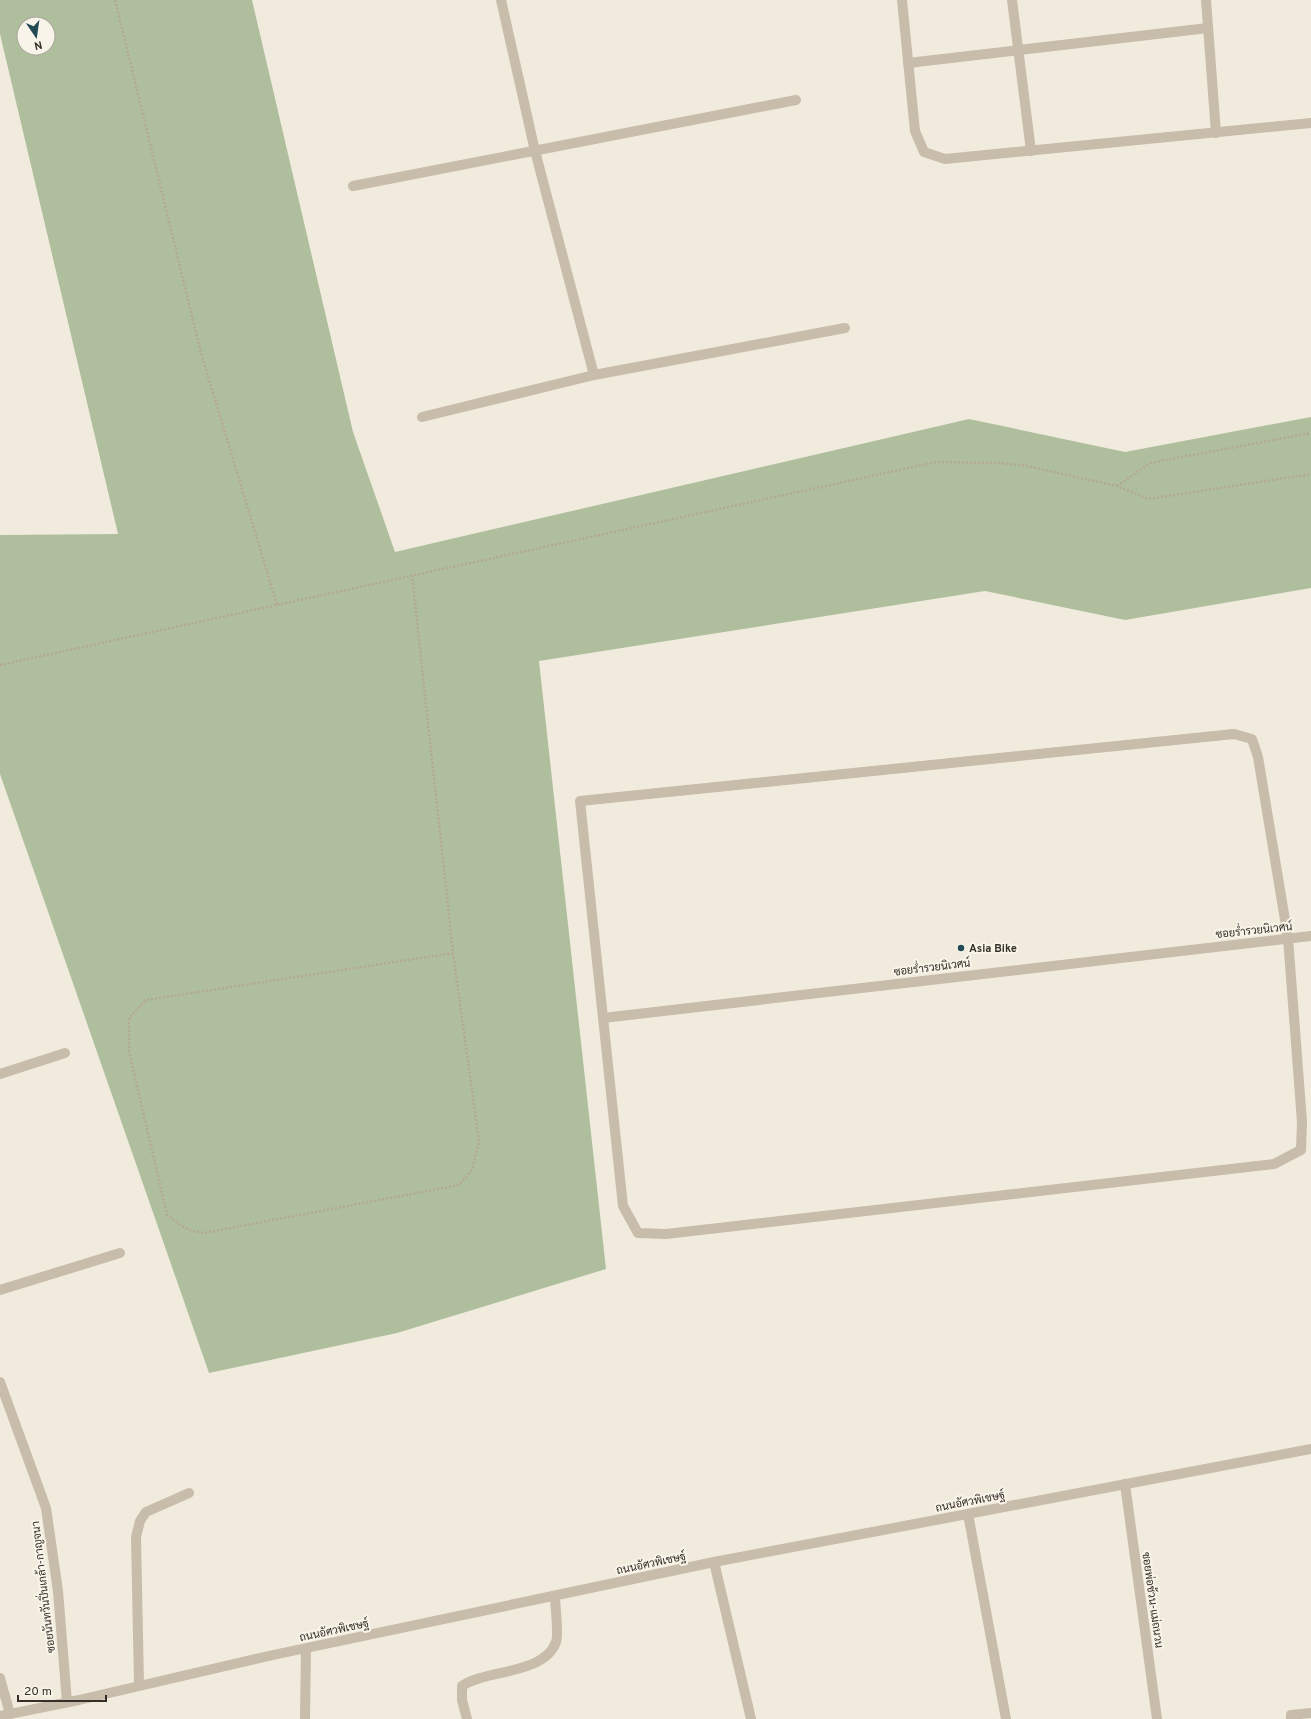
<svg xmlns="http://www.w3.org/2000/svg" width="1311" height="1719" font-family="Overpass,Sarabun,sans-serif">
<rect width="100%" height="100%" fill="#f1ebdd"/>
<!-- green -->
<path fill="#afbf9e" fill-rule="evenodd" d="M0,0H252L353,432L395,552L969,419L1125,452L1311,417V588L1125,620L985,591L539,661L606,1269L397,1333L209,1373L0,774V535L118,534L0,34ZM24,24H48V48H24Z"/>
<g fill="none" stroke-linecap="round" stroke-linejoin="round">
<!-- path -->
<g stroke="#b4a794" stroke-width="2.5" stroke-dasharray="2 2" stroke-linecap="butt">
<path d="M115,0L201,353L277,605"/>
<path d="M1117,486L1150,463L1311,433"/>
<path d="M412,575L453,953L479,1141L472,1170L459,1185L204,1233C188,1232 179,1224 167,1215L129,1051V1018L146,1000L453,953"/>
<path d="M0,665L936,462L997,463L1022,465L1117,486L1148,499L1311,474"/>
</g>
<!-- service -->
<g stroke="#c8bcaa" stroke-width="10">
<path d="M902,0L915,131L924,152L945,159L1311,123"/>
<path d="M1012,0L1031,151"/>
<path d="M1206,0L1216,133"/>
<path d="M908,63L1208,28"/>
<path d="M968,1514L1006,1719"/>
<path d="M714,1562L751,1719"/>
<path d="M139,1685L136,1537L140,1521L146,1512L189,1493"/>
<path d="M467,1719L462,1700V1686C487,1669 544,1675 556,1642C559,1635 555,1605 555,1596"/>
<path d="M1291,1719V1715L1311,1713"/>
</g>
<!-- minor -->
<g stroke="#c8bcaa" stroke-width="10">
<path d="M501,0L535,151L594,375"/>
<path d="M353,186L796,100"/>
<path d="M422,417L594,375L845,328"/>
<path d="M1234,734L1252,739L1258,757L1288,938L1302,1122L1301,1150L1274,1164L666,1234L638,1233L623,1206L580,801Z"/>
<path d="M603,1018L1311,936"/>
<path d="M0,1074L65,1053"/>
<path d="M0,1290L120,1253"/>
<path d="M0,1382L46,1508L58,1591L67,1702"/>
<path d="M1125,1484L1157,1719"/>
<path d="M0,1678L10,1714"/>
<path d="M305,1719L306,1649"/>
</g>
<!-- tertiary -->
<path stroke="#c8bcaa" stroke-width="10" d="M0,1716L79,1700L273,1655L714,1562L1311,1449"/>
</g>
<!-- markers -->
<circle fill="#214a55" stroke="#f9f4e9" stroke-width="1.5" cx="961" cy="948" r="4"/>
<g text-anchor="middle" stroke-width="4" stroke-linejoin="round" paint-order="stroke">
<!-- street labels -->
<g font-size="11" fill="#362f29" stroke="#f9f4e9">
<text transform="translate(1254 930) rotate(-6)" y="4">ซอยร่ำรวยนิเวศน์</text>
<text transform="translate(932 967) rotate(-7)" y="4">ซอยร่ำรวยนิเวศน์</text>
<text transform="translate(970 1501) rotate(-11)" y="4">ถนนอัศวพิเชษฐ์</text>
<text transform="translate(651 1563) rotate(-12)" y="4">ถนนอัศวพิเชษฐ์</text>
<text transform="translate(43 1587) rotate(-97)" y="4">ซอยนันทวันปิ่นเกล้า-กาญจนา</text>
<text transform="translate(1153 1600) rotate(82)" y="4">ซอยพ่อช้วน-แม่ถนวน</text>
<text transform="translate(334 1630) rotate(-12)" y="4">ถนนอัศวพิเชษฐ์</text>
</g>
<!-- poi labels -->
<g font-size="11" font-weight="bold" fill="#362f29" stroke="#f9f4e9" text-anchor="start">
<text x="969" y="952">Asia Bike</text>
</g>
</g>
<!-- north arrow -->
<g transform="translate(36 36) rotate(167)"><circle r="19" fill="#f9f4e9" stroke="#aba59c"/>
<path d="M0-3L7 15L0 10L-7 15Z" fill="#214a55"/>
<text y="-6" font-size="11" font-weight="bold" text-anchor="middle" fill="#362f29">N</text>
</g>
<!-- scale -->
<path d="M18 1695v6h88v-6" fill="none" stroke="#362f29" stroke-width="2"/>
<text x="24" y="1695" font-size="12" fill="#362f29" stroke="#f9f4e9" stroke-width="3" paint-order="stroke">20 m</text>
</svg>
